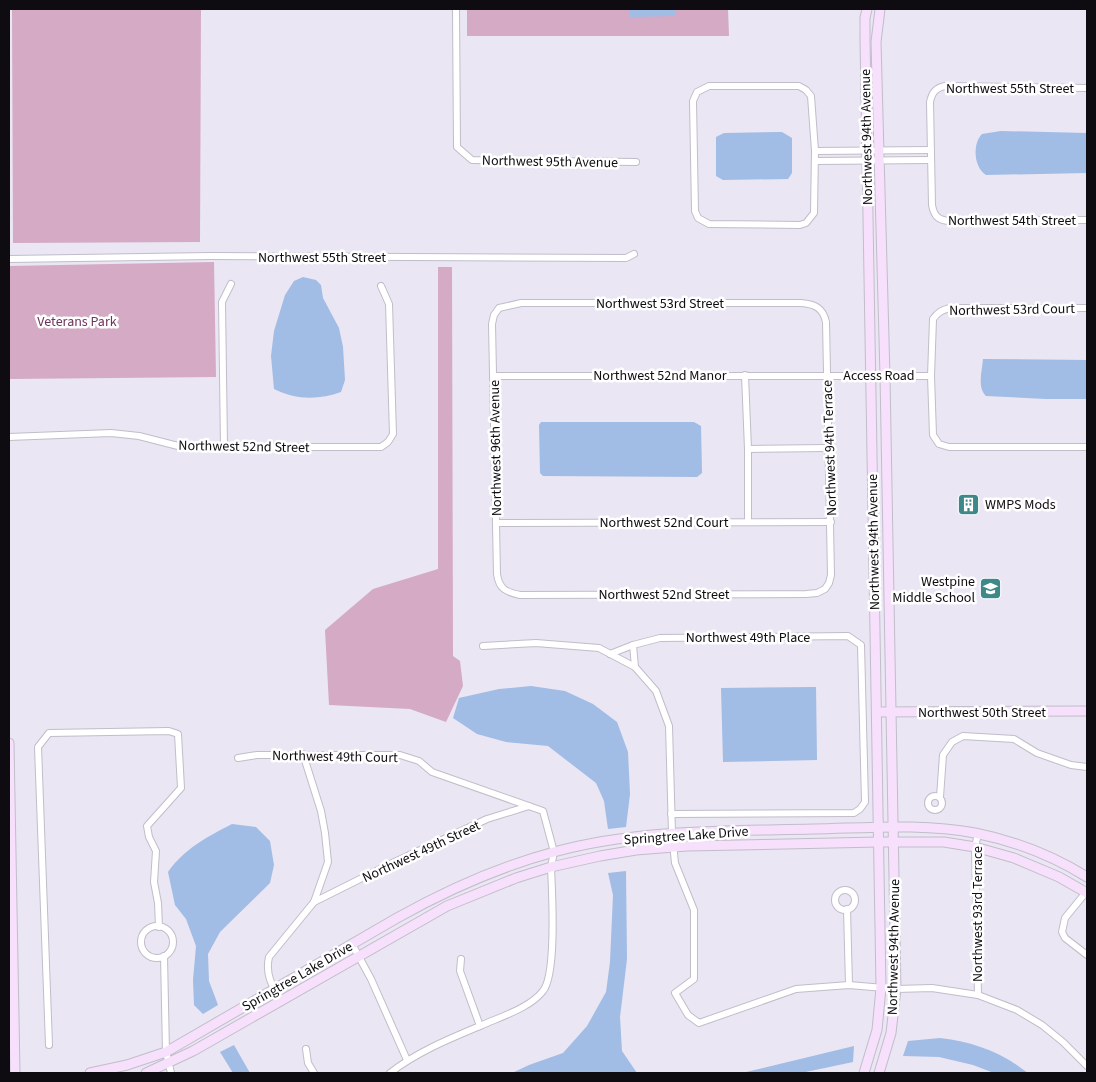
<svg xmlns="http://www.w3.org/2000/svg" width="1096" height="1082" font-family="'Source Sans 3',sans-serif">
<rect width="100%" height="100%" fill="#eae6f3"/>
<!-- green -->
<g fill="#d4aac4">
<path d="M12,9H201L200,242L13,243Z"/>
<path d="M467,9H728L729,36H467Z"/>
<path d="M214,262L216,377L9,379V266Z"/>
<path d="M438,267H452L453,656L460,661L463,686L446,722L410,709L329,705L325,630L373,589L438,569Z"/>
</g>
<!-- water -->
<g fill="#a1bce5">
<path d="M630,9H676V16L630,17Z"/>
<path d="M1001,131L1087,133V173L986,175C974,168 972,144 982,134Z"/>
<path d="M782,132L792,138V173L788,179L723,180L716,176V137L724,133Z"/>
<path d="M303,277L316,280L321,285L323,298L339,328L343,347L345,380L341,392C319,400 295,400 274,389L271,356L274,331L285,295L294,281Z"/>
<path d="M983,359L1087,360V399H1046L986,396C977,388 982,371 983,359Z"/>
<path d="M541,422H694L701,426L702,473L697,477L543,476L540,473L539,425Z"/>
<path d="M531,686L565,691L593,704L617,722L628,752L630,794L626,827L608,829L604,801L596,783L548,746L506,742L477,734L453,718L459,698L499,689Z"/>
<path d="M816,687L817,760L723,762L721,688Z"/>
<path d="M232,824L256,827L270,841L274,865L270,883L220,932L208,954L209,981L218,1005L203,1014L194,1005L193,980L196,946L186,919L175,905L168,872C184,849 207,837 232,824Z"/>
<path d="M626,871L627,959L620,1017L622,1051L637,1073H512L529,1065L563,1053L587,1026L606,992L610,962L613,895L608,873Z"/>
<path d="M940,1038C974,1042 1001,1052 1028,1073H994L973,1065L939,1057L903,1056L908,1041Z"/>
<path d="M234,1045L250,1073H233L220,1052Z"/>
<path d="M854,1046L853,1062L801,1073H742Z"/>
</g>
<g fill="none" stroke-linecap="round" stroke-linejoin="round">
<defs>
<g id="street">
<path d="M456,9L457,147L472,160L636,162"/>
<path d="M709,86H799L806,90L811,96L815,151L814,213L806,223L800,225L709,224L698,218L695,211L693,101L697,92Z"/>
<path d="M1087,88L945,86C935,88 932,93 930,102L932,205C934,216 938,220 949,221L1087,220"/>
<path d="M815,151L931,150"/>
<path d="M815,161L931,160"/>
<path d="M9,259L211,256L626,258L634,254"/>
<path d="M521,303H801C815,304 823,308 826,322L831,575L829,583L825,589L817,593L806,594L520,595C506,592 499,589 497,574L492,324L494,315L499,308Z"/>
<path d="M1087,308H950C942,310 938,312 933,319L931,376L933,435L939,444L949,447H1087"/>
<path d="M745,375L748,449V522"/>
<path d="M493,376H931"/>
<path d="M9,437L111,433L139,436L182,447H381L388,442L393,434L389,304L381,286"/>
<path d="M224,447L222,302L231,284"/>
<path d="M748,449L828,448"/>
<path d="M496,523L831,522"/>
<path d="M483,646L536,643L599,648L635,667L656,691L669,726L672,833L675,863L694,910V979L675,993L688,1015L699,1023L796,989L849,985L896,989L932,988L978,995L1017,1010L1042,1025L1063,1042L1087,1066"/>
<path d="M610,654L633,645"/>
<path d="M635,667L633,645L660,638L848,636L861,645L865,802L860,809L854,813L671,814"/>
<path d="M238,758L257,755H400L419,761L432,772L543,811L554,852L551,867C552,891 557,974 543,991C530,1008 500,1017 480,1026C449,1039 417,1052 390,1073"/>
<circle cx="935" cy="803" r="7"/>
<path d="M940,797L943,755L952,742L963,736L1014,739L1037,753L1071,765L1087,767"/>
<circle cx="845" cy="900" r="10"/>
<path d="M1087,891L1065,918L1062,932L1065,938L1087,955"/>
<path d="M314,902L384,867L487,819L529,806"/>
<path d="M847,909L849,985"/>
<circle cx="157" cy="942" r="16"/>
<path d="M352,944L371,979L407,1060"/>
<path d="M164,956L166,1052L171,1073"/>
<path d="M461,959L460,971L480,1026"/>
<path d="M978,995L975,847L978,834"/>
<path d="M281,1001C272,986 265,974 269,957L314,902L328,862L325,833L321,811L303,754"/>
<path d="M49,1045L38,747L49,733L169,731L178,734L181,788L147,826L149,837L156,851L154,882L158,903L159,927"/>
<path d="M306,1049L308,1063L314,1073"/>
</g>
<g id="secondary">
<path d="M877,712L1087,711"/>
<path d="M9,743L15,1073"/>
<path d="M90,1073L127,1065L166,1052L397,918C447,890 498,867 554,852C638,829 726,831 813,829C867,828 922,823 975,833C1015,841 1053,856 1087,877"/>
<path d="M146,1073L193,1051L447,906L516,878L551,867L600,856L636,850L687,846L879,842H944L975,847L1014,858L1059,877L1087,893"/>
<path d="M864,1073L877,1030L881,988L865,39V18L867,9"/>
<path d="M879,1073L891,1033L896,989L885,376L876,42L880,9"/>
</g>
</defs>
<!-- street casing -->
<use href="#street" stroke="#c1bdc9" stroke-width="8"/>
<!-- secondary casing -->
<use href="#secondary" stroke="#c1bdc9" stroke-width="11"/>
<!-- street -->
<use href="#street" stroke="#fff" stroke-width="6"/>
<!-- secondary -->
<use href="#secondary" stroke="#f7e0fc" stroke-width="9"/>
</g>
<!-- icons -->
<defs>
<symbol id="building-square" viewBox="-11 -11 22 22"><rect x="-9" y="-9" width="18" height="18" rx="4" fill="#3f8889" stroke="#fff"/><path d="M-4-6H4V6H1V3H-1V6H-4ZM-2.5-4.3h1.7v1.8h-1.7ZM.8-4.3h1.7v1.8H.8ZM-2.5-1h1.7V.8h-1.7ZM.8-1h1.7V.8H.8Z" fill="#fff"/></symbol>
<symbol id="school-square" viewBox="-11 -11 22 22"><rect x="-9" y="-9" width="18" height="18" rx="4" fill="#3f8889" stroke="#fff"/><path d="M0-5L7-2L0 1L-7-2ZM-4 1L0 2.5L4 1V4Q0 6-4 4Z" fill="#fff"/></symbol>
</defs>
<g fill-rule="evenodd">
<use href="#building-square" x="956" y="492" width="25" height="25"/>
<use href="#school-square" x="978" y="576" width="25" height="25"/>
</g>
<g text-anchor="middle" stroke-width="5" stroke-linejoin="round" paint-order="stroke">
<!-- street labels -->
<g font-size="14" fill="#0e0c10" stroke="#fff">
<text x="1010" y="93">Northwest 55th Street</text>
<text transform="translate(866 137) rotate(-91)" y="5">Northwest 94th Avenue</text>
<text transform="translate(550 161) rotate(1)" y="5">Northwest 95th Avenue</text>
<text x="1012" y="225">Northwest 54th Street</text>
<text x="322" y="262">Northwest 55th Street</text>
<text x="660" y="308">Northwest 53rd Street</text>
<text transform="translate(1012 309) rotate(-1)" y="5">Northwest 53rd Court</text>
<text x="660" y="380">Northwest 52nd Manor</text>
<text x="879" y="380">Access Road</text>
<text transform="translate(244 446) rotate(1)" y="5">Northwest 52nd Street</text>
<text transform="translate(495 448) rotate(-91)" y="5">Northwest 96th Avenue</text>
<text transform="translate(829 448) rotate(-92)" y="5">Northwest 94th Terrace</text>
<text x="664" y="527">Northwest 52nd Court</text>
<text transform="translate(873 542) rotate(-91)" y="5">Northwest 94th Avenue</text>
<text x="664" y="599">Northwest 52nd Street</text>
<text x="748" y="642">Northwest 49th Place</text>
<text x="982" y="717">Northwest 50th Street</text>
<text transform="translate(335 756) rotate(1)" y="5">Northwest 49th Court</text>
<text transform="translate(686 835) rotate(-4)" y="5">Springtree Lake Drive</text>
<text transform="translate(421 851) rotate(-25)" y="5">Northwest 49th Street</text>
<text transform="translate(977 914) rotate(-90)" y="5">Northwest 93rd Terrace</text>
<text transform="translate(893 947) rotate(-89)" y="5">Northwest 94th Avenue</text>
<text transform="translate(297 976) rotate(-30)" y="5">Springtree Lake Drive</text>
</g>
<!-- park labels -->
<g font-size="14" fill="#6e355b" stroke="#fff">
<text x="77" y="326">Veterans Park</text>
</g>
<!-- poi labels -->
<g font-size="14" fill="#0e0c10" stroke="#fff" text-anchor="start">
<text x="985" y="509">WMPS Mods</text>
<text x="975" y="586" text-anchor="end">Westpine<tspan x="975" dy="16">Middle School</tspan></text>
</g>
</g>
<!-- border -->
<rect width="1096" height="1082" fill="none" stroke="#0e0c10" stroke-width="20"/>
</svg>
